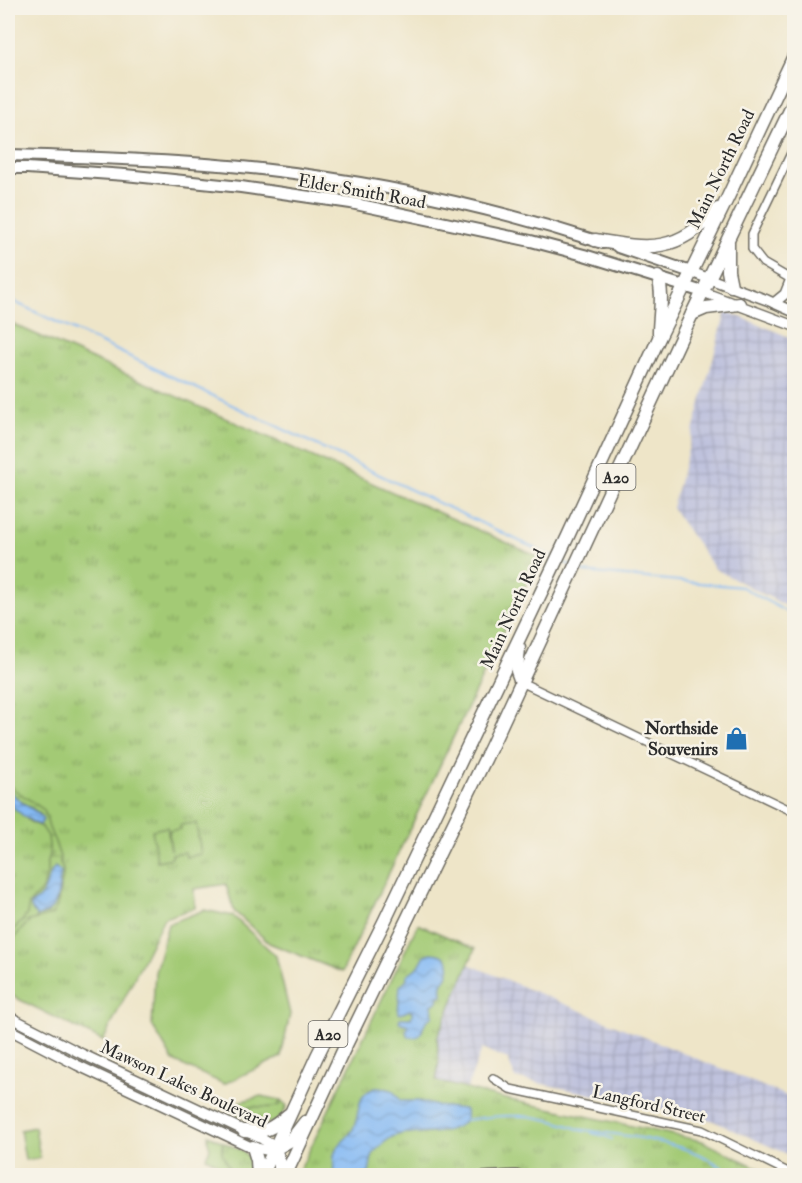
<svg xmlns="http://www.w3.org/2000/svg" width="802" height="1183" font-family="'IM FELL Double Pica',serif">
<defs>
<pattern id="industrial-grid" width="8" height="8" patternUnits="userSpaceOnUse" patternTransform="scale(1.5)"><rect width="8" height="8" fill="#bfc2dd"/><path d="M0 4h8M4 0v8" fill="none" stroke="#a4a7be"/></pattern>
<pattern id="grass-tufts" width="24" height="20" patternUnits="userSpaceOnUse" patternTransform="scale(1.5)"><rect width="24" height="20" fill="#a3ca75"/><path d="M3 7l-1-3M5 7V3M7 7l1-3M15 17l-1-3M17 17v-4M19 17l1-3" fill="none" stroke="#85a460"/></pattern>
<pattern id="wetland-marsh" width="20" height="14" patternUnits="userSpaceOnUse" patternTransform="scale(1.5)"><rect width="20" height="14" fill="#a3ca75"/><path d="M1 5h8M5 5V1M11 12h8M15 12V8" fill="none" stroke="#85a460"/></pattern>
<pattern id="water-waves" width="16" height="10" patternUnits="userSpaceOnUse" patternTransform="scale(1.5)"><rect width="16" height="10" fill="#85baf4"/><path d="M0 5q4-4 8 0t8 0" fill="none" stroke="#6d97c6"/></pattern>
</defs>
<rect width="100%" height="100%" fill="#f7f3e8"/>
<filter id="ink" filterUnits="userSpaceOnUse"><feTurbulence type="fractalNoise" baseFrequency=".0167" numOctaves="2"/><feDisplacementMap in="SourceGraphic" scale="12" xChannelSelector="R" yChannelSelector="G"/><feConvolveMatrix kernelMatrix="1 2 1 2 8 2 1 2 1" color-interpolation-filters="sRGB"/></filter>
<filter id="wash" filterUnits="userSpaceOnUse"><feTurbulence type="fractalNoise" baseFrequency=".008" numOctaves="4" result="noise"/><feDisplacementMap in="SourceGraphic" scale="24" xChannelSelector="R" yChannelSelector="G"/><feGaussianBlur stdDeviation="1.35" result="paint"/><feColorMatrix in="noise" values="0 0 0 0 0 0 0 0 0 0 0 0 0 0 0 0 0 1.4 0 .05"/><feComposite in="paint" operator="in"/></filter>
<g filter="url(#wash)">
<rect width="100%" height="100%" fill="#eee5c8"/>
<!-- industrial -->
<g fill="url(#industrial-grid)">
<path d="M726,311L794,339V610L715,569L672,508Z"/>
<path d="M468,964L794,1099V1157L711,1120L515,1078L508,1059L482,1049L467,1088L436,1081L439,1061L437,1038Z"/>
</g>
<!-- grass -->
<g fill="url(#grass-tufts)" stroke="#677a50" stroke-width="1.5">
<path d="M8,322L539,557L342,972L269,943L234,911L226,884L194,889L195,908L164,918L103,1041L8,994Z"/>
<path d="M418,924L475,949L437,1038L439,1061L436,1081L501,1098L702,1141L772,1175L535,1176L523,1170L442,1173L432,1176H297Z"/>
<path d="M280,1100L287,1106L283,1114L276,1122L259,1125L238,1115C249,1101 264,1109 279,1105Z"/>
<path d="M223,1142L243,1151L251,1160L250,1166L247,1175H230C228,1163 218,1155 223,1142Z"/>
</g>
<!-- wetland -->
<path fill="url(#wetland-marsh)" stroke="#677a50" stroke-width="1.5" fill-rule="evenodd" d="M8,785L44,810L49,828L55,842L60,857V863L63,869V876L57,906L52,915L29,921L8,945V935L23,920L27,914L29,904L41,891L44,885L47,874V861L50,856L48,836L42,827L30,822L8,801V799C17,813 26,813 42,816C32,806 10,799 8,785ZM51,872H61L58,885L59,892L48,913L37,916L33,910L38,900L46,889Z"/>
<!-- garden -->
<g fill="#a3ca75" stroke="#677a50" stroke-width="1.5">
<path d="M196,823L201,854L186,857L185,852L172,854V858L157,861L152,830L167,827L171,850L169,831L181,829L180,825Z"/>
<path d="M204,910L233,916L276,956L290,1014L281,1057L224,1084L173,1061L152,1025L155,972L168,924Z"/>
<path d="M261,1096L280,1100L279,1105C264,1113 252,1098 238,1115L229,1111L239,1102Z"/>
<path d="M35,1127L40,1158L25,1160L20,1130Z"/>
<path d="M208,1135L223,1142C218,1156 230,1162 230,1175H222L217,1163L206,1157L210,1148L208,1142Z"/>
</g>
<!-- water -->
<g fill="url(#water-waves)" stroke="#587290" stroke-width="1.5">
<path d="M8,789C13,795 21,802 27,806C34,811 39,812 43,820L40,825C32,823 11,808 8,800C7,798 8,791 8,789Z"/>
<path d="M55,867L61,872C58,884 60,901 50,910C47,914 41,914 37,917L31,908V904C50,893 44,880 55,867Z"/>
<path d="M430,953C446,953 454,961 447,976C446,978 442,983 442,985C441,988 442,991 442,995L438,997V1001L432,1005L433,1016C430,1018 427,1020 425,1023C420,1033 423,1039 408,1037L406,1032L408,1025L399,1022L400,1018H411L413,1013L410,1010L401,1014L398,1013L400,986L407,979V975L419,966L425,955Z"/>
<path d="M379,1087L392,1090L401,1101H419L437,1106L464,1109C476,1126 441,1133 429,1133C421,1134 413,1133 406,1133C401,1134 396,1135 392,1137C386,1141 374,1150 372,1157C370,1164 371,1169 368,1175H333C335,1168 332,1159 335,1152C339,1142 349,1138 353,1129C362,1112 353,1093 379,1087Z"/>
</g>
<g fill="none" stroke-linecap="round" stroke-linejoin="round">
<!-- stream -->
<g stroke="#85baf4" stroke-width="2">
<path d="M8,299L553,557"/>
<path d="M561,561L572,566"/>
<path d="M579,570L584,572L742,587L794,616"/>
<path d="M466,1120C485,1117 504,1115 523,1116C544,1117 564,1124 584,1131"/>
<path d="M583,1130C623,1135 667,1140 703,1156C715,1162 725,1170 736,1176"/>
<path d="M592,1133L605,1136L612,1139"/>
</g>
</g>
</g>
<g filter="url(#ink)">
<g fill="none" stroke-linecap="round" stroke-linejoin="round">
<defs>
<g id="minor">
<path d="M794,147L752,234V249L763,263L794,281"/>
<path d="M521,682L794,812"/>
<path d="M493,1078L510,1089L702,1130L794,1175"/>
<path d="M481,1176L516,1174L523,1176"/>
</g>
<g id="tertiary">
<path d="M691,272L767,300L794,312"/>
<path d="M703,292L794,326"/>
<path d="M774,303L785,294L791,279"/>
<path d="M8,1016L82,1054L262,1139L269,1143L275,1149"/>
<path d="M8,1029L77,1065L251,1147L266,1150L275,1149"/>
</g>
<g id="primary">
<path d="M8,155C92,157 177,160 261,169C377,182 492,207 603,243"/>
<path d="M8,168H27L125,175L241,187L351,203L531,241L584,255L703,292"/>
<path d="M618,247L691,272"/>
</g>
<g id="trunk">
<path d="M595,240C651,250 676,253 718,209"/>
<path d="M728,242V271L731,286"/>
<path d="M658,277C664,295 659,315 659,333"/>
<path d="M692,314L706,308L739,304"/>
<path d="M519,648L517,671L521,682"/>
<path d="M244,1131C265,1133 272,1129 288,1115"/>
<path d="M253,1147L257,1160L258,1176"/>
<path d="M275,1149L291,1140L305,1122"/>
<path d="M275,1149L280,1163V1176"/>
<path d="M262,1176L317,1056L385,920L568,536L659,338L727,199L794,56"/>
<path d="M285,1176L343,1051L491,747L692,314L794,102"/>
</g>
</defs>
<!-- minor casing -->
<use href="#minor" stroke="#6f6c62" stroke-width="10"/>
<!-- tertiary casing -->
<use href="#tertiary" stroke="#6f6c62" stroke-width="12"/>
<!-- primary casing -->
<use href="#primary" stroke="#6f6c62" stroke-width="14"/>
<!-- trunk casing -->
<use href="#trunk" stroke="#6f6c62" stroke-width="15"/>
<!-- minor -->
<use href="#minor" stroke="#fff" stroke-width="7"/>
<!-- tertiary -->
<use href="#tertiary" stroke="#fff" stroke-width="9"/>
<!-- primary -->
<use href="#primary" stroke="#fff" stroke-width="10"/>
<!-- trunk -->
<use href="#trunk" stroke="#fff" stroke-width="12"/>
</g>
</g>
<!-- icons -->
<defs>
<symbol id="shop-bare" viewBox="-9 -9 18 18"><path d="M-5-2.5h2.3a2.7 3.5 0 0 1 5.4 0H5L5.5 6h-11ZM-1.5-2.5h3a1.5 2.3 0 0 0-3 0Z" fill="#1f6fb2" stroke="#f7f3e8" stroke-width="2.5" paint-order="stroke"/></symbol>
</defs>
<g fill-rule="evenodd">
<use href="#shop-bare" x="720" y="722" width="33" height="33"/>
</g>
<g text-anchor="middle" stroke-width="5" stroke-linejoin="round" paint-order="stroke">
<!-- shield labels -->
<g fill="#f7f3e8" stroke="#686764" stroke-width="1.5">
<rect x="596.5" y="464" width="39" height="26" rx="4.5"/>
<rect x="308.5" y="1021" width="39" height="26" rx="4.5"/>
</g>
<g font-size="16" font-weight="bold" fill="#2b2b2b">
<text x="616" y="483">A20</text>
<text x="328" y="1040">A20</text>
</g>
<!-- street labels -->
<g font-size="18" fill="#2b2b2b" stroke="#f7f3e8">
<text transform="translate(721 169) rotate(-64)" y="6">Main North Road</text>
<text transform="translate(362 191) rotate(10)" y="6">Elder Smith Road</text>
<text transform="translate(513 609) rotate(-65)" y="6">Main North Road</text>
<text transform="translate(184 1084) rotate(25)" y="6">Mawson Lakes Boulevard</text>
<text transform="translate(649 1104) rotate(13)" y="6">Langford Street</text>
</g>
<!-- poi labels -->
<g font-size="18" font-weight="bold" fill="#2b2b2b" stroke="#f7f3e8" text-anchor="end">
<text x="718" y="734">Northside<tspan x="718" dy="21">Souvenirs</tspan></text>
</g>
</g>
<!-- margin -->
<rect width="802" height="1183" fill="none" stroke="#f7f3e8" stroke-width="30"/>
</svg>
